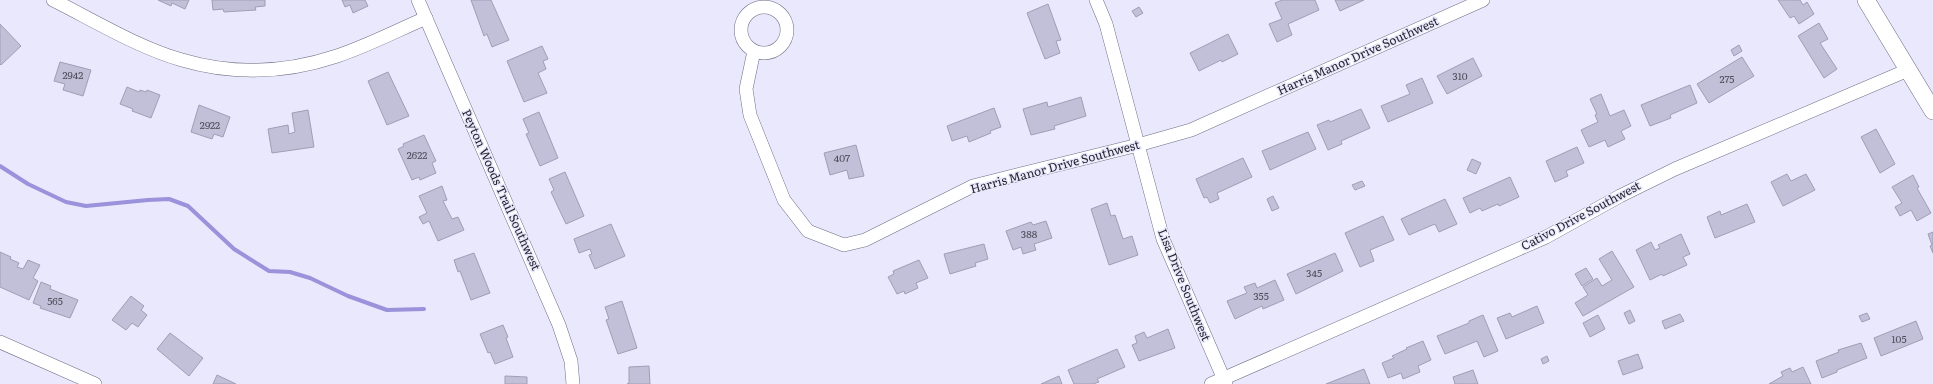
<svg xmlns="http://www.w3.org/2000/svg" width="1933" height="384" font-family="Literata,serif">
<rect width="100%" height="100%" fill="#e9e8fc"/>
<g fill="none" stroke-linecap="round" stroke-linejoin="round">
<!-- stream -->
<path stroke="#9a92da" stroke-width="4" d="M0,166L28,184L66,202L86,206L148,200L169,199L188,206L234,249L269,271L290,272L310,278L348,296L387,310L424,309"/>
</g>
<!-- building -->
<g fill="#c2c0d9" stroke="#9f9eb6">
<path d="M158,0H189L185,9L172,3L171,6Z"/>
<path d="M212,0H265V6L255,7L256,10L224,12L223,9L213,10Z"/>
<path d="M342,0H365L368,6L353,13L350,5L345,7Z"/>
<path d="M471,0H491L509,40L492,47L487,34L484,36Z"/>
<path d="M1282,0H1315L1319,10L1288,24L1292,35L1277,42L1269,24L1282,19L1275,3Z"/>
<path d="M1335,0H1364L1340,11Z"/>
<path d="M1778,0H1800L1803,5L1807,2L1814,14L1799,24L1794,16L1790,18Z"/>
<path d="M1048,4L1061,40L1056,41L1060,53L1045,59L1027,13Z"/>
<path d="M1139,7L1143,13L1136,17L1132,11Z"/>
<path d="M1819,23L1828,39L1820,43L1837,69L1824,78L1798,36Z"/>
<path d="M0,24L21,46L1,65L0,64Z"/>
<path d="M1228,34L1238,54L1222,62L1221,60L1199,71L1190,53Z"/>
<path d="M1739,45L1742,51L1734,56L1731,50Z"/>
<path d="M542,46L548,59L543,61L546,69L538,73L547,93L524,102L507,61Z"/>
<path d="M1742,57L1754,76L1709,103L1697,84Z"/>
<path d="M1473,58L1482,76L1447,94L1437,76Z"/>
<path d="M60,62L91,70L83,96L63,90L65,84L54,81Z"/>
<path d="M388,72L409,116L387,125L368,81Z"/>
<path d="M1422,78L1433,103L1388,122L1381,106L1410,94L1406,85Z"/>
<path d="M1690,85L1697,103L1670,115L1671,118L1650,126L1641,105Z"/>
<path d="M127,87L139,92L140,90L146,92L147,90L160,95L151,118L132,111L133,109L120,104Z"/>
<path d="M1601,94L1610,116L1624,110L1631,126L1621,131L1625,139L1608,147L1605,140L1589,147L1581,130L1598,122L1595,115L1597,114L1590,99Z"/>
<path d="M1081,97L1086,116L1054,126L1055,129L1031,135L1023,109L1047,102L1048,107Z"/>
<path d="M199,105L230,117L223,137L214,134L212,139L191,132Z"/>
<path d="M994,108L1001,127L990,131L991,133L969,142L967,136L952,141L947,126Z"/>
<path d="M1361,109L1370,128L1341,141L1342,144L1328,150L1317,125L1329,120L1330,122Z"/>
<path d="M308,110L314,147L272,153L268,129L288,125L289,134L295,132L292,113Z"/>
<path d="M539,112L558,158L540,166L526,134L529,133L523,119Z"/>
<path d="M1876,129L1895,164L1880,173L1861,137Z"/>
<path d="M1308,132L1316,149L1270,170L1262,151Z"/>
<path d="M424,135L436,161L432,163L436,173L420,180L419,177L412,180L398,149L404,146L403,144Z"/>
<path d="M856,145L864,176L849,179L847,170L830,175L824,153Z"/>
<path d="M1577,147L1584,163L1566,171L1568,176L1555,182L1546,161Z"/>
<path d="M1243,158L1252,177L1217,193L1219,199L1210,203L1207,197L1204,198L1196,179Z"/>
<path d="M1472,159L1481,163L1476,174L1467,170Z"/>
<path d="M565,172L584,216L566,224L551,192L554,190L549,179Z"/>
<path d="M1787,174L1791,181L1806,174L1815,190L1783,206L1771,182Z"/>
<path d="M1913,175L1919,187L1917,188L1931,213L1917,221L1911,210L1900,216L1895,207L1902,203L1892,187Z"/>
<path d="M1510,177L1519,197L1499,206L1498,204L1482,211L1480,208L1470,213L1463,198Z"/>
<path d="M1362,181L1365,186L1355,190L1352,185Z"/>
<path d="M442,186L447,200L443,201L452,219L458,217L464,230L438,241L429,221L423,224L419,217L427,213L419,196Z"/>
<path d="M1273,196L1279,208L1272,211L1267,199Z"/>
<path d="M1445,199L1457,224L1439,232L1435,224L1409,235L1401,219Z"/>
<path d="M1107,203L1111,216L1115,215L1123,239L1132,236L1138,255L1109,265L1091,209Z"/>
<path d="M1747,204L1755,222L1715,238L1707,217L1720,211L1721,215Z"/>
<path d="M1383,216L1394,240L1370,250L1374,261L1360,267L1345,233Z"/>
<path d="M1046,221L1052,238L1034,244L1036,250L1023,254L1021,247L1013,250L1006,231L1031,222L1033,225Z"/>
<path d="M611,224L625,256L595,269L589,255L592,254L590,249L579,253L574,239Z"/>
<path d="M1933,232V253L1930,246L1932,245L1928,234Z"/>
<path d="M1681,234L1690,254L1683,257L1687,265L1663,276L1662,274L1650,280L1636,250L1651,242L1655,250L1660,248L1658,245Z"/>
<path d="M984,244L988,259L975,263L976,266L950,274L944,254Z"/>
<path d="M1612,251L1634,287L1583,316L1575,303L1588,295L1583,287L1597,278L1602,286L1612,280L1599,259Z"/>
<path d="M0,252L11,257L10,259L19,263L17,267L23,269L28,260L40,265L33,278L38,281L29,300L0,287Z"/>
<path d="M474,253L490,293L471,300L460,271L458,272L454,260Z"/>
<path d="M1335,253L1343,271L1296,294L1287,274Z"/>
<path d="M919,260L928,278L916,283L918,288L905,294L904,291L897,294L888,277L894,274L893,271Z"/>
<path d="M1586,268L1593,279L1582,286L1575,274Z"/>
<path d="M1275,280L1284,300L1263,309L1262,306L1235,319L1227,301L1247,293L1244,287L1255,283L1257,288Z"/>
<path d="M41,282L51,286L50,289L78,300L70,318L40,308L41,306L33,303Z"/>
<path d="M131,296L144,306L141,310L147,315L138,327L132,323L126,330L112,320Z"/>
<path d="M622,301L637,348L618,354L606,320L609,319L605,307Z"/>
<path d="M1537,306L1544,323L1506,339L1497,318L1510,313L1512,317Z"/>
<path d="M1630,310L1635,321L1629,324L1624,313Z"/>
<path d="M1867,313L1870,319L1862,322L1859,316Z"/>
<path d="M1680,314L1684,321L1665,329L1662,321Z"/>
<path d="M1483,315L1498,351L1484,357L1477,341L1445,354L1437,336L1469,323V321Z"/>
<path d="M1598,315L1605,329L1590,337L1583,323Z"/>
<path d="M1916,321L1923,339L1881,356L1874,338Z"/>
<path d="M503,325L508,337L506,338L513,357L495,364L490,352L488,353L480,334Z"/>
<path d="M1168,329L1175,348L1139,361L1132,345L1137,343L1135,336L1144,332L1147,338Z"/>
<path d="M170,333L203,358L189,376L157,349Z"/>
<path d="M1423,341L1431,360L1418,366L1420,372L1403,379L1401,373L1388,378L1382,363L1394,358L1392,356L1407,349L1406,348Z"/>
<path d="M1861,343L1867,358L1837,370V372L1822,378L1816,361L1839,352L1838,350Z"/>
<path d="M1117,349L1125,367L1097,379L1099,382L1093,384H1074L1068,370Z"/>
<path d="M1638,354L1643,368L1623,375L1618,361Z"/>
<path d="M1547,356L1549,361L1543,364L1541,359Z"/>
<path d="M649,366L650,384H627L629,383V367Z"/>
<path d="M1803,367L1811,384H1769L1783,376L1781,372L1790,368L1792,372Z"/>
<path d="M1364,369L1370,384H1326Z"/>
<path d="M1473,370L1478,384H1455L1453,377Z"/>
<path d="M217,375L236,384H213Z"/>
<path d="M505,376L527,377V384H505Z"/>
<path d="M1059,376L1062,384H1041Z"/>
</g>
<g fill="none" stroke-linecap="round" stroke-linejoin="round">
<defs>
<g id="minor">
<path d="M53,0C93,20 139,48 182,60C233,75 286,73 337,56C367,46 396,31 426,18"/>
<path d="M418,0L559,325L571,361L573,384"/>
<path d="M1096,0L1106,24L1163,239L1226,384"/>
<circle cx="764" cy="30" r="23"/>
<path d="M754,51L746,89L750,115L784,200L808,231L844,245L865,240L973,186L1138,145L1191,130L1483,0"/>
<path d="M0,342L95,384"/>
<path d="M1211,384L1546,237L1620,196L1675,169L1908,70"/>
</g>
<path id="tertiary" d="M1866,0L1933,111"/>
</defs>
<!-- minor casing -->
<use href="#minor" stroke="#6e6d83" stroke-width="14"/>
<!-- tertiary casing -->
<use href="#tertiary" stroke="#6e6d83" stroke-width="18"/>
<!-- minor -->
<use href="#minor" stroke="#fff" stroke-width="13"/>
<!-- tertiary -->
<use href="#tertiary" stroke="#fff" stroke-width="17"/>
</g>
<g text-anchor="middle" stroke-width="3" stroke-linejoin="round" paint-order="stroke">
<!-- number labels -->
<g font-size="10" fill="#4c4c59">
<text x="73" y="79">2942</text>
<text x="1460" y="80">310</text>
<text x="1727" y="83">275</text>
<text x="210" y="129">2922</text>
<text x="417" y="159">2622</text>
<text x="842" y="162">407</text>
<text x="1029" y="238">388</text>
<text x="1314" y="277">345</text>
<text x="1261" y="300">355</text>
<text x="55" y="305">565</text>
<text x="1899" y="343">105</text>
</g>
<!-- street labels -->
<g font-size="12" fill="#25252e" stroke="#e9e8fc">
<text transform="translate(1358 56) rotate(-24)" y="4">Harris Manor Drive Southwest</text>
<text transform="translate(1055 167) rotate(-15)" y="4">Harris Manor Drive Southwest</text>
<text transform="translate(501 190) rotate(66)" y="4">Peyton Woods Trail Southwest</text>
<text transform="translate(1581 216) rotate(-28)" y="4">Cativo Drive Southwest</text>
<text transform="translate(1184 285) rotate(68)" y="4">Lisa Drive Southwest</text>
</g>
</g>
</svg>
